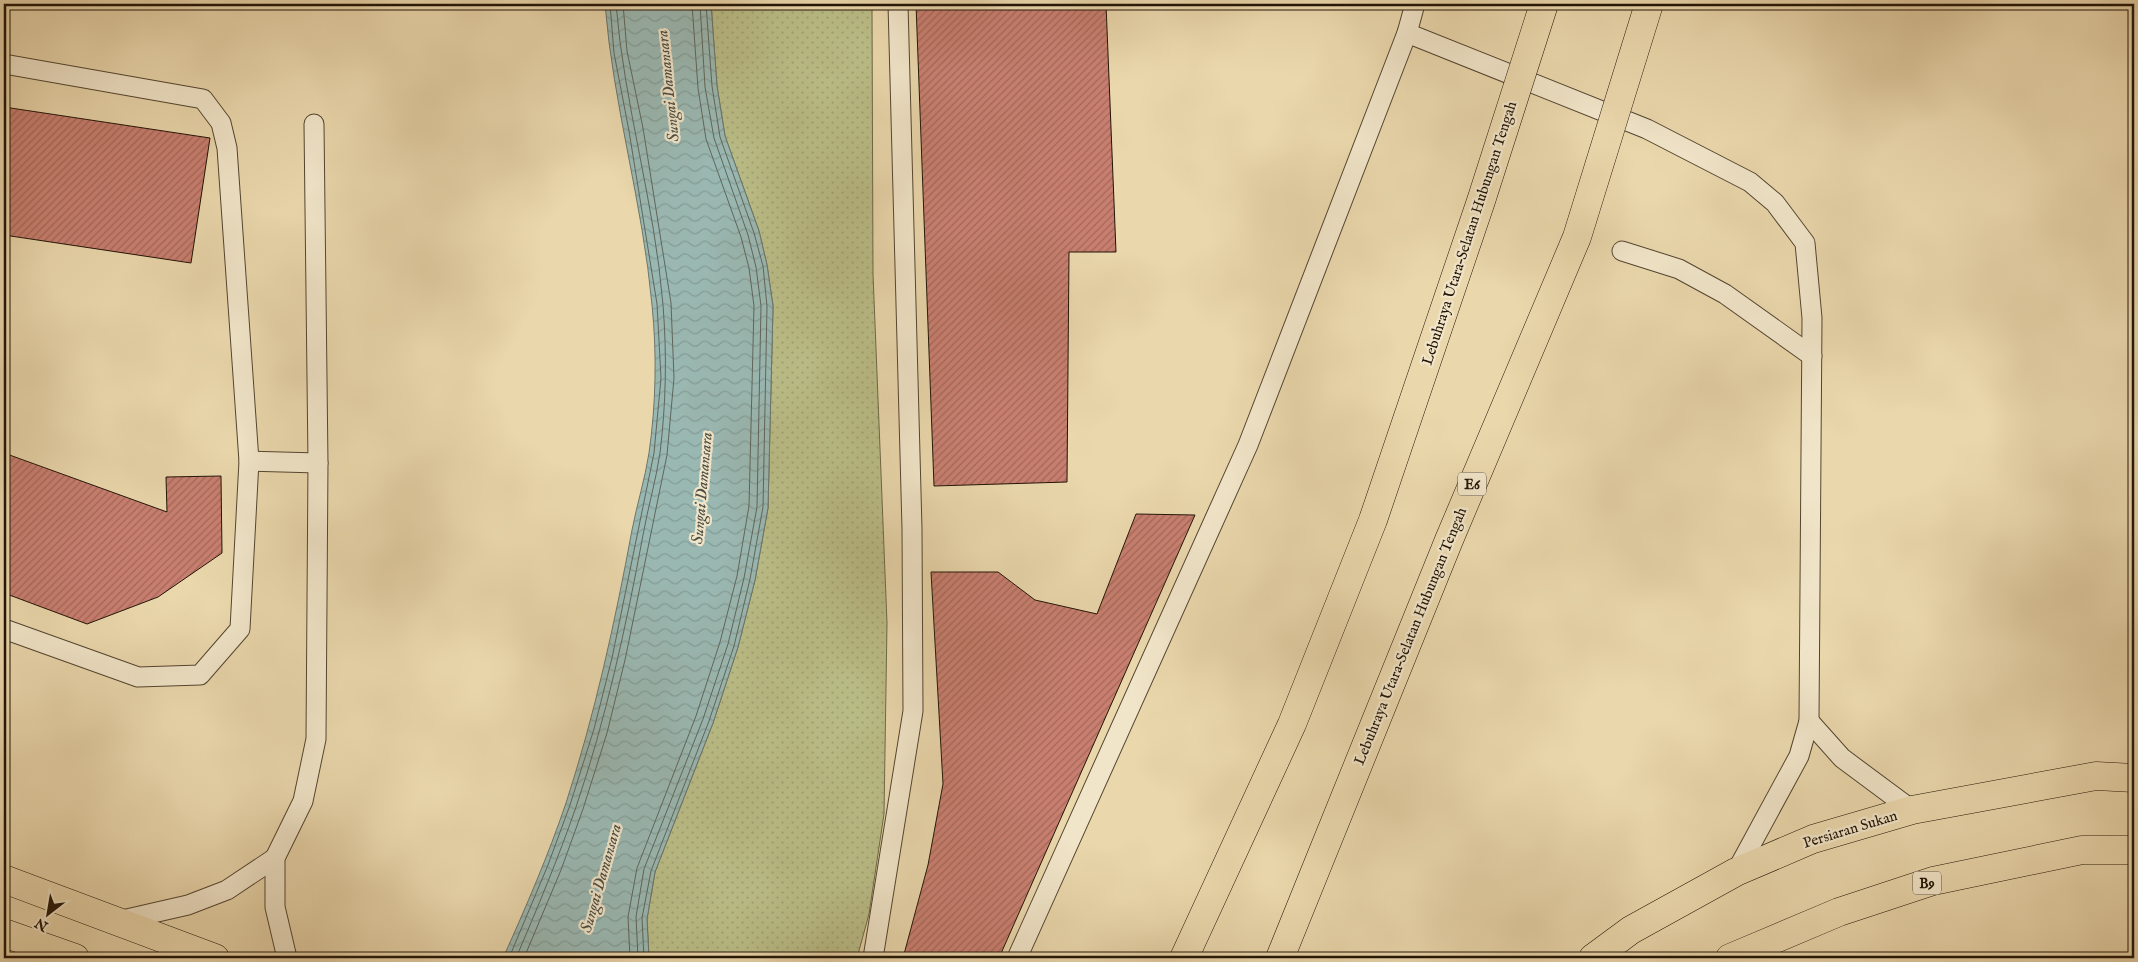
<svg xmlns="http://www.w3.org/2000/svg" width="2138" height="962" font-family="'IM FELL English',serif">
<defs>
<pattern id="grass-dots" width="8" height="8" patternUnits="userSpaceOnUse" patternTransform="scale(1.25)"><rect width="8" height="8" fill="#babd87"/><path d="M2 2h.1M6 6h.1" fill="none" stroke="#a0a273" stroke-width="1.8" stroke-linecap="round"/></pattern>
<pattern id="water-waves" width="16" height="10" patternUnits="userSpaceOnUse" patternTransform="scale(1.25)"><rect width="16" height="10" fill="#9ab8b2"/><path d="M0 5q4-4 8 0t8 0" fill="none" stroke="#849d98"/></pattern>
<pattern id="building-hatch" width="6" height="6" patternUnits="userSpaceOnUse" patternTransform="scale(1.25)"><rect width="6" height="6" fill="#c97f70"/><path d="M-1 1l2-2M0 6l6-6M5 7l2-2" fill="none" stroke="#a3675a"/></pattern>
</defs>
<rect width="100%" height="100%" fill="#ead7ac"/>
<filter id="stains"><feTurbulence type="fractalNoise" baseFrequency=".004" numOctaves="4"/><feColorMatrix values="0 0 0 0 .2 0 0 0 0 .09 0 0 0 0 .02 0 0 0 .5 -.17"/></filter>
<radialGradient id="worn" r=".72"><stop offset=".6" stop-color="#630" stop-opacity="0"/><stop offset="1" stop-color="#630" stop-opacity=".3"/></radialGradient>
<!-- grass -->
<path fill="url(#grass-dots)" stroke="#6e6847" d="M711,4H872L873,274L887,623L884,814L869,914L857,958H649L647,919L655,872L713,723L738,647L755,580L768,508L773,306L767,265L759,231L725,136L717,86Z"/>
<!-- water -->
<path fill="url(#water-waves)" stroke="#6a766e" d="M605,4H711L717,86L725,136L759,231L767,265L773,306L768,508L755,580L738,647L713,723L655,872L647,919L649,958H503C526,907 548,856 566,803C595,714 615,622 632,530C637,504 645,479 649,453C656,404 657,354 652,305C643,204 613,105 605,4Z"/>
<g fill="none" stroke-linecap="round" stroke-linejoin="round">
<!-- shore -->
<g stroke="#5e665c" stroke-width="1">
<path d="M509,958L548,865L570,805L594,729L612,658L654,453L661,378L657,304L629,131L614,53L610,4"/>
<path d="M516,958C537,909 558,859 576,807C606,719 626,627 643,535C648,507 656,480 660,453C666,404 667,355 663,305C655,204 624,105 616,4"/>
<path d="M524,958L561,870L583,809L607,733L625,660L667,455L674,378L671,303L643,128L627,51L623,4"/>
<path d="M630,958L628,917L637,868L696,716L720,642L737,576L749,506L754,306L749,268L741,237L706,139L698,88L692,4"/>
<path d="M638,958L636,917L644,869L703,719L728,644L744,578L757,507L761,306L756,267L748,235L714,138L705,87L700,4"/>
<path d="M644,958L642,918L651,871L709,721L734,646L750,579L763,507L767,306L763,266L754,233L720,137L712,86L706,4"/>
</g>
</g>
<!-- building -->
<g fill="url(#building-hatch)" stroke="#221407">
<path d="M916,4H1106L1116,252H1069L1067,482L934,486Z"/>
<path d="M4,107L210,138L191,263L4,235Z"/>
<path d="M4,453L167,512L166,477L221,476L222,553L158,597L87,624L4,593Z"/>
<path d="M1136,514L1195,515L999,958H903L928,865L943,784L931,572H998L1035,600L1097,614Z"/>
</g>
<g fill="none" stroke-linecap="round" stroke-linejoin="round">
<defs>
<g id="lane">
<path d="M1407,33L1647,129L1750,182L1775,203L1805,243L1812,318L1809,721L1799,756L1736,872"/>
<path d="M4,64L203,99L221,123L227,148L249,461L240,629L200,675L138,677L4,629"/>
<path d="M1622,251L1679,269L1725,294L1812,356"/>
<path d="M249,461L318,463"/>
<path d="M1809,721L1842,758L1912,810"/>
<path d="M118,921L188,905L227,890L275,858"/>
<path d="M287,958L275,907V858L303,801L316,739L318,463L314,124"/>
<path d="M873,958L913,711L912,529L898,4"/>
<path d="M1017,958L1248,445L1407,33L1415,4"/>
</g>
<g id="primary">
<path d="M4,879L215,958"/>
<path d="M4,933L75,958"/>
<path d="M1593,958L1631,930L1736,872L1813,839L1912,810L2096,776L2134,778"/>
<path d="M1730,958L1839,912L1933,881L2082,850H2134"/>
</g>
</defs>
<!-- lane casing -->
<use href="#lane" stroke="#544530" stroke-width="21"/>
<!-- primary casing -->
<use href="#primary" stroke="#221407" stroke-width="29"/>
<!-- lane -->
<use href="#lane" stroke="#f1e5c9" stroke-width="19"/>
<!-- primary -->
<use href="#primary" stroke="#ead7ac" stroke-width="28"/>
<defs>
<g id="highway-bridge">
<path d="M1184,958L1292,724L1373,520L1481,201L1544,4"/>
<path d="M1280,958L1449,540L1577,237L1649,4"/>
</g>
</defs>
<!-- highway-bridge casing -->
<use href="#highway-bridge" stroke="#221407" stroke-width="29" stroke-linecap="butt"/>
<!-- highway-bridge -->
<use href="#highway-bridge" stroke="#ead7ac" stroke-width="28"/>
</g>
<g text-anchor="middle" stroke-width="4.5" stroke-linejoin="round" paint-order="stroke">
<!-- shield labels -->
<g fill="#f1e5c9" stroke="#605341" stroke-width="1">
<rect x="1458" y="472.5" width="28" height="23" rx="4"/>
<rect x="1913" y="871.5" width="28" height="23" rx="4"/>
</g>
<g font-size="14" font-weight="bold" fill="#221407">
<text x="1472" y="489">E6</text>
<text x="1927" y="888">B9</text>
</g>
<!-- street labels -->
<g font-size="15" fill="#221407" stroke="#f1e5c9">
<text transform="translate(1469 233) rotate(-72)" y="5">Lebuhraya Utara–Selatan Hubungan Tengah</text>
<text transform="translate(1410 636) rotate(-68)" y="5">Lebuhraya Utara–Selatan Hubungan Tengah</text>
<text transform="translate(1850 829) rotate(-17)" y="5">Persiaran Sukan</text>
</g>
<!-- water labels -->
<g font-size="16" font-style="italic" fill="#4c4d43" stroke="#f1e5c9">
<text transform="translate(667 86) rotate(-96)" y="6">Sungai Damansara</text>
<text transform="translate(701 488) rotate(-85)" y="6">Sungai Damansara</text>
<text transform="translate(600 878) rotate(-74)" y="6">Sungai Damansara</text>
</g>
</g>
<!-- margin -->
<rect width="2138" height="962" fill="none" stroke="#ead7ac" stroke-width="20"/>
<rect x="5" y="5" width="2128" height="952" fill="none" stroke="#221407" stroke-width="2.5"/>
<rect x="10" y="10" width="2118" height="942" fill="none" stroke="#221407"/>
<!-- north arrow -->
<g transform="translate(48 914) rotate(211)" stroke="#f1e5c9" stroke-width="4" paint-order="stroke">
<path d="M0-4L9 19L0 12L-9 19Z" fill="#221407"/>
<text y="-8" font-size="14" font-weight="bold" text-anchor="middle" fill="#221407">N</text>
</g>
<rect width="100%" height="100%" filter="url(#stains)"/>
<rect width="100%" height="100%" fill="url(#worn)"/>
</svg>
